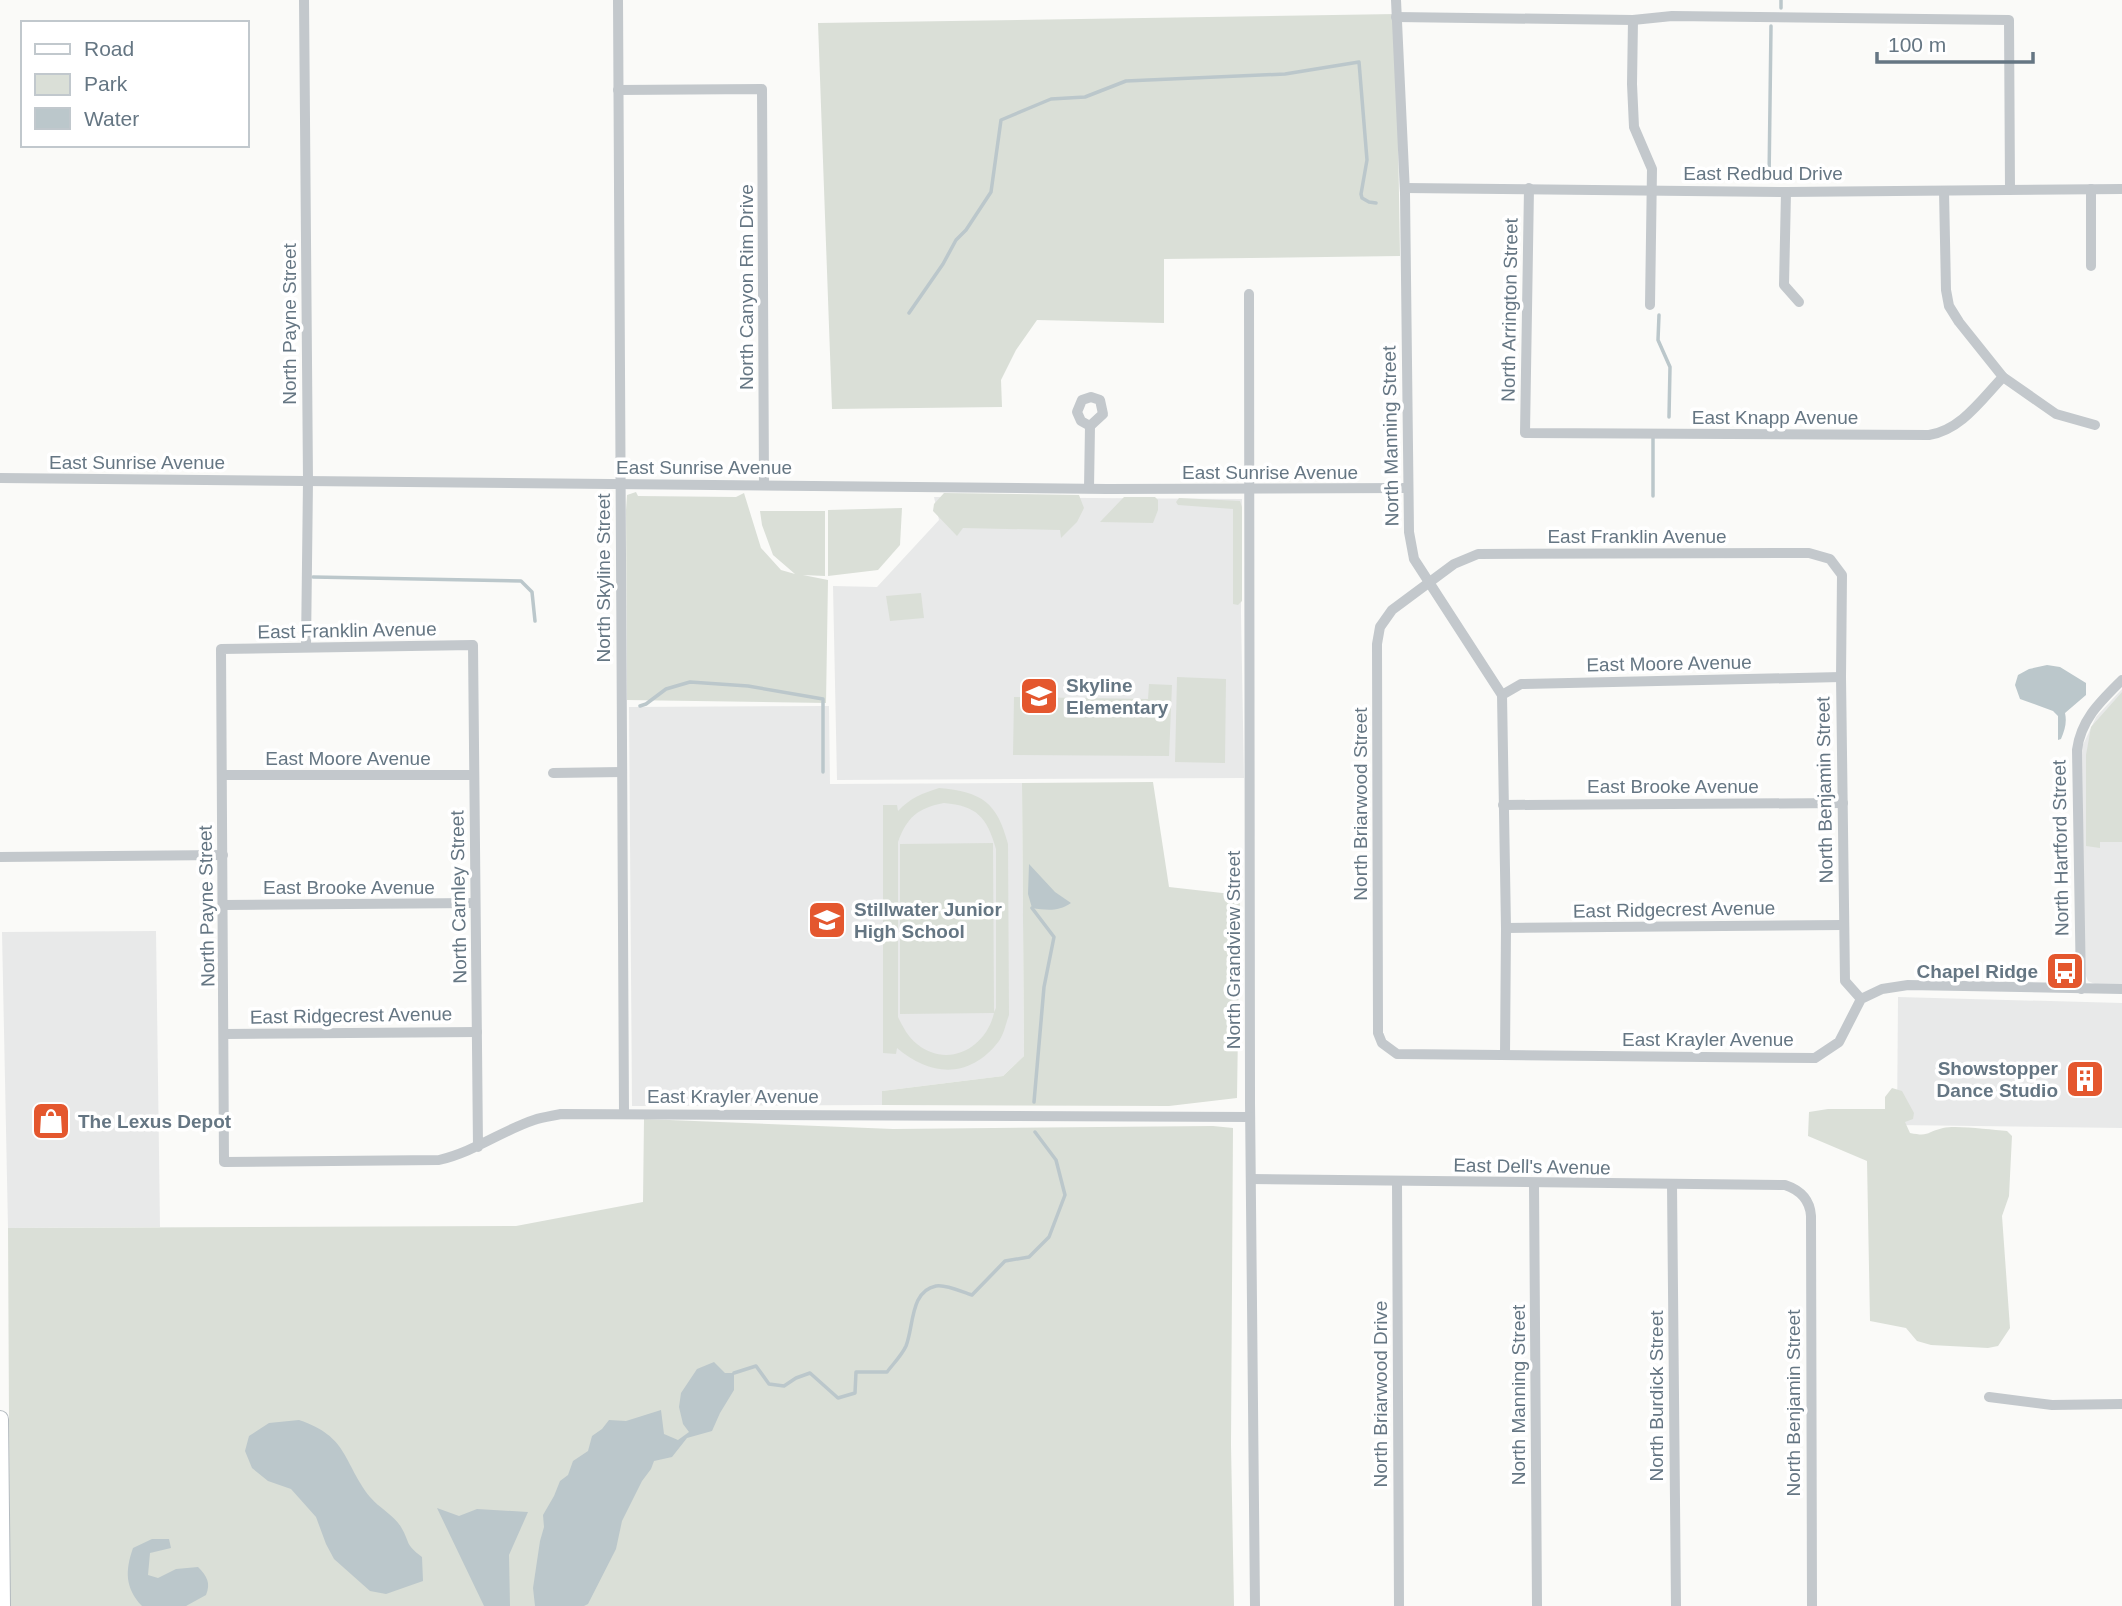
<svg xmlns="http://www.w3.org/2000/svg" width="2122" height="1606" font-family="Helvetica,sans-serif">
<rect width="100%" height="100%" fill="#fafaf8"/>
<!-- built -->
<g fill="#e8e9e9">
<path d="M934,497L1242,499L1241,613L1244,778L837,780L833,586L877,587L939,520Z"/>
<path d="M2122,689V985H2097L2088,981L2084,971L2082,747L2096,717Z"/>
<path d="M829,706L830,784L1022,783L1024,1056L1003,1076L882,1091V1105L632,1106L629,707Z"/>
<path d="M156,931L160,1227L8,1228L2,932Z"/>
<path d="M1898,997L2122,1003V1128L1897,1125Z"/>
</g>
<!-- green -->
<g fill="#dadfd7" fill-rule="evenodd">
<path d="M1396,14L1400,256L1164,259V323L1037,320L1016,350L1001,380L1002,407L832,409L818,23Z"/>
<path d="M636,492L638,496L736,497L744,493L761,548L781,570L795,574L773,555L762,525L760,511H825V576L803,575L828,580L826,703L627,700L626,510L627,495Z"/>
<path d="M944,493L1079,495L1084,508L1077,522L1061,538L1060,530L963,528L957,536L933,511L934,504Z"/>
<path d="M1124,497H1155L1158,500V510L1153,523L1100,522Z"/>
<path d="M1179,498L1240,501L1242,507V601L1238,605L1233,604V509L1178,505L1176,502Z"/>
<path d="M902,508L900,545L878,570L828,576V510Z"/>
<path d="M921,593L924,618L890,621L886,596Z"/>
<path d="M1177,677L1226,679L1225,763L1175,762Z"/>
<path d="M1149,684L1172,685L1169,756L1013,755L1014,697L1148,699Z"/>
<path d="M2122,692V842H2100V848L2086,846V755L2091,727Z"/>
<path d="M1153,782L1169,887L1240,895L1237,1098L1169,1106L882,1105V1091L1003,1076L1024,1056L1022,783Z"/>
<path d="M939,788C982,792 997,802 1008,844L1009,1015C1006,1023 1004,1034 999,1041C970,1079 931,1077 897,1048L896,1054L883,1053V805H897L898,811C910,798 923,793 939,788ZM944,803C977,806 987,817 996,849V1008L994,1012L993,843L900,844V1014L994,1013C986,1048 948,1069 917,1044C908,1037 903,1027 898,1017V842C907,817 918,808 944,803Z"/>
<path d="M1892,1088L1902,1091L1914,1113L1913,1119L1905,1122L1910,1133C1930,1137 1926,1132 1943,1128C1957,1125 1991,1130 2007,1131L2012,1136L2009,1196L2002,1216L2010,1328L1998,1346L1988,1348L1931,1345L1917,1341L1906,1328L1870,1321L1867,1161L1808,1136L1809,1112L1828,1109H1885V1097Z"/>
<path d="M644,1119L893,1129L1213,1126L1233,1128L1231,1445L1234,1606H10L8,1228L516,1226L643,1202Z"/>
</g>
<!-- water -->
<g fill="#bbc7cb">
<path d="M2047,665L2060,667L2086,683V695L2065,713C2067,722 2065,730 2061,739L2058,740V716L2053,711L2020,699L2015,685L2018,675L2029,669Z"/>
<path d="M1029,864L1055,892L1071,903C1058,912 1046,910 1032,908L1028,894Z"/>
<path d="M714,1362L725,1373H734V1390L720,1413L712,1431L687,1438L672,1457L654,1461L651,1469L642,1481L622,1521L616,1549L588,1604L584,1606H535L533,1588L540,1541L544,1527L543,1515L554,1496L560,1481L568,1475L573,1461L588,1451L592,1436L602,1429L609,1420L626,1421L661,1410L664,1434L678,1440L689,1432L683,1424L679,1407L681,1393L697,1369Z"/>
<path d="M299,1420C349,1437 342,1461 370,1497C379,1508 394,1515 401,1527C411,1544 404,1543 422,1557L423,1581L386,1594L370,1591L334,1559L326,1544L316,1517L291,1489L268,1481L252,1468L245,1451L249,1436L269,1423Z"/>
<path d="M437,1508L459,1516L477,1509L528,1512L509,1555L510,1606H484Z"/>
<path d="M152,1539H169L171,1548L150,1553L148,1575L158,1578L176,1569L198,1567C207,1576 211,1583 206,1595L186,1606H142C125,1588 125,1571 133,1548Z"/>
</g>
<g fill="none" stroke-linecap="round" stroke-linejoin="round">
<!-- stream -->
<g stroke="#bbc7cb" stroke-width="3.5">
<path d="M1781,8V0"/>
<path d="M1769,181L1771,26"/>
<path d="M909,313L943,264L956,240L966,230L991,192L1001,120L1051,99L1085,97L1126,81L1285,74L1359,62L1367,160L1361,194L1362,198L1369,202L1376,203"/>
<path d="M1659,315L1658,340L1670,367L1669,417"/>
<path d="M1653,496V438"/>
<path d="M313,577L521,581L532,592L535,621"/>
<path d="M640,706L646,704L666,689L690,682L748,686L823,699V772"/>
<path d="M1032,908L1054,937L1044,987L1034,1102"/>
<path d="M734,1373L756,1366L769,1384L784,1386L796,1378L810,1373L838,1398L855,1393L856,1372H887C893,1364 902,1355 906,1346C914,1326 910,1291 936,1286C946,1284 962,1292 972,1295L1005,1261L1029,1257L1049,1237L1065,1195L1056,1160L1035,1132"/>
</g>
<defs>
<path id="secondary" d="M0,1419L2,1606"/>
</defs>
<!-- secondary casing -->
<use href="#secondary" stroke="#b3babf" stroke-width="18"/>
<!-- street -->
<g stroke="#c3c8cc" stroke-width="10">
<path d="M304,0L308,481L306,647"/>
<path d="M618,0L624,1113"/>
<path d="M1396,0L1405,193L1409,532L1414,559L1502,695L1506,928L1505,1055"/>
<path d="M1396,17L1633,20L1672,16L2009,20L2010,190"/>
<path d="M1633,20L1632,84L1634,127L1652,169L1650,305"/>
<path d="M618,90L762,89L764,484"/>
<path d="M1405,188L1786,192L2122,189"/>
<path d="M1529,188L1525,433L1929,435C1961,430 1981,400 2003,377"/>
<path d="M2091,189V266"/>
<path d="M1944,191L1946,290L1949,306L1959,322L2003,377L2056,414L2095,425"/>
<path d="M1786,192L1784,285L1799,302"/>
<path d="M1249,294L1250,1102L1255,1606"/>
<path d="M1091,397L1100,400L1103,414L1090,426L1081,421L1077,412L1082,400Z"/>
<path d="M0,478L1107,489L1407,488"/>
<path d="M1089,488L1090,426"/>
<path d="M1502,695L1521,684L1841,677"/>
<path d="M553,773L622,772"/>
<path d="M222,775H474"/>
<path d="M1503,805L1843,803"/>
<path d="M0,857L223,855"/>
<path d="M223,905L475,903"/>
<path d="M1506,928L1843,925"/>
<path d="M2081,989L2077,750C2081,719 2101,701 2122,680"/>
<path d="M1861,999L1845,981L1841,677L1842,575L1830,559L1809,553L1478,554L1454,564L1392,610L1380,627L1377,644L1378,1033L1382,1043L1397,1054L1815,1058L1839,1042L1861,999L1882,989L1908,985L2122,989"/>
<path d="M225,1034L477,1032"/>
<path d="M478,1147L473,645L221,649L224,1162L439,1160C474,1152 501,1131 534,1120C543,1117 552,1116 561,1114L1250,1117"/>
<path d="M1251,1179L1785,1185C1800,1190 1810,1200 1811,1216L1812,1606"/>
<path d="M1397,1182L1399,1606"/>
<path d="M1534,1184L1537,1606"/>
<path d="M1672,1185L1676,1606"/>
<path d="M1989,1397L2052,1405L2122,1404"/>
</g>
<!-- secondary -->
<use href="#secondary" stroke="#fff" stroke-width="16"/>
</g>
<!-- icons -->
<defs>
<symbol id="school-square" viewBox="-11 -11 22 22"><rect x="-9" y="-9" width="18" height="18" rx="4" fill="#e4572e" stroke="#fff"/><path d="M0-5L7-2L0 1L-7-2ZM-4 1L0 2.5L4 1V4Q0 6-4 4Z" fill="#fff"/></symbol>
<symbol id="bus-square" viewBox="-11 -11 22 22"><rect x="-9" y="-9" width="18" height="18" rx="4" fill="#e4572e" stroke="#fff"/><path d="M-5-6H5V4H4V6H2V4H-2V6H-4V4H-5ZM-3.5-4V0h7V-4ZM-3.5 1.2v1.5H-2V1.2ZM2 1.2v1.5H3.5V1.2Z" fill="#fff"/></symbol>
<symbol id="building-square" viewBox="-11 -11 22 22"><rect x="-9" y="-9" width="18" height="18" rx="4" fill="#e4572e" stroke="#fff"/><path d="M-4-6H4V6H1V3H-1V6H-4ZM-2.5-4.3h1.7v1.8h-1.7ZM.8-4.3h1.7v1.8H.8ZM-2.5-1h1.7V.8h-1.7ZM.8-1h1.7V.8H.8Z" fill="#fff"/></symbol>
<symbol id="shop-square" viewBox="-11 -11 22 22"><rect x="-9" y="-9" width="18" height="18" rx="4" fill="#e4572e" stroke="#fff"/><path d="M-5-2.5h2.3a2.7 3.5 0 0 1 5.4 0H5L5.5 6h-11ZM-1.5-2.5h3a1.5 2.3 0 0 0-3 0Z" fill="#fff"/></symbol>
</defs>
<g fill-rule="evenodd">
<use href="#school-square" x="1017" y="674" width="44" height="44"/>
<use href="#school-square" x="805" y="898" width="44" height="44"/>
<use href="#bus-square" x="2043" y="949" width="44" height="44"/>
<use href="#building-square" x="2063" y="1057" width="44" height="44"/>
<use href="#shop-square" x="29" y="1099" width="44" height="44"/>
</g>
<g text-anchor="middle" stroke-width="7" stroke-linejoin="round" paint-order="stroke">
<!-- street labels -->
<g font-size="19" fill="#657683" stroke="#fff">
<text x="1763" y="180">East Redbud Drive</text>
<text transform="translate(746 287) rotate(-90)" y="7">North Canyon Rim Drive</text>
<text transform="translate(1509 310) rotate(-89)" y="7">North Arrington Street</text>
<text transform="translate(289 324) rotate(-90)" y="7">North Payne Street</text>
<text x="1775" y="424">East Knapp Avenue</text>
<text transform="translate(1390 436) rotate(-91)" y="7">North Manning Street</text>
<text x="137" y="469">East Sunrise Avenue</text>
<text x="704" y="474">East Sunrise Avenue</text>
<text x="1270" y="479">East Sunrise Avenue</text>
<text x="1637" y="543">East Franklin Avenue</text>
<text transform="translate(603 578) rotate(-90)" y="7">North Skyline Street</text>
<text transform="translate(347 630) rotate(-1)" y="7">East Franklin Avenue</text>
<text transform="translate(1669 663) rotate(-1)" y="7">East Moore Avenue</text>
<text x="348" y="765">East Moore Avenue</text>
<text x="1673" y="793">East Brooke Avenue</text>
<text transform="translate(1824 790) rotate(-91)" y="7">North Benjamin Street</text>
<text transform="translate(1360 804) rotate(-90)" y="7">North Briarwood Street</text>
<text transform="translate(2060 848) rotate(-91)" y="7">North Hartford Street</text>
<text x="349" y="894">East Brooke Avenue</text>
<text transform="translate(458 897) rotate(-91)" y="7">North Carnley Street</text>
<text transform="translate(206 906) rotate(-91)" y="7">North Payne Street</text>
<text transform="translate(1674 909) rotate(-1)" y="7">East Ridgecrest Avenue</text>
<text transform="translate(1233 950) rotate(-90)" y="7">North Grandview Street</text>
<text transform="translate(351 1015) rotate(-1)" y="7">East Ridgecrest Avenue</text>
<text x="1708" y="1046">East Krayler Avenue</text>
<text x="733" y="1103">East Krayler Avenue</text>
<text transform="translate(1532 1166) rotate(1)" y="7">East Dell's Avenue</text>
<text transform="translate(1380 1394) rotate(-90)" y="7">North Briarwood Drive</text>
<text transform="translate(1518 1395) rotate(-90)" y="7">North Manning Street</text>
<text transform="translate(1656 1396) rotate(-90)" y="7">North Burdick Street</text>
<text transform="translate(1793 1403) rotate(-90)" y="7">North Benjamin Street</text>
</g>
<!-- poi labels -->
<g font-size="19" font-weight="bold" fill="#657683" stroke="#fff" text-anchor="start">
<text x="1066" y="692">Skyline<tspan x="1066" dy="22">Elementary</tspan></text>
<text x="854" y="916">Stillwater Junior<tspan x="854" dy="22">High School</tspan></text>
<text x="2038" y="978" text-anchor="end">Chapel Ridge</text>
<text x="2058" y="1075" text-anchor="end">Showstopper<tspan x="2058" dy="22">Dance Studio</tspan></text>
<text x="78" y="1128">The Lexus Depot</text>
</g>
</g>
<!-- legend -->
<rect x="21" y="21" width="228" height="126" fill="#ffffff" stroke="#c1c8cd" stroke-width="2"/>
<rect x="35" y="44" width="35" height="10" fill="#ffffff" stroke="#c1c8cd" stroke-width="2"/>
<text x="84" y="56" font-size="21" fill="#657683">Road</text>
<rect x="35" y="74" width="35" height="21" fill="#dadfd7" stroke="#c1c8cd" stroke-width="2"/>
<text x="84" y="91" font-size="21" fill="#657683">Park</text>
<rect x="35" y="108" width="35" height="21" fill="#bbc7cb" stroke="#c1c8cd" stroke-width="2"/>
<text x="84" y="126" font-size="21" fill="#657683">Water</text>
<!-- scale -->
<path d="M1877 52v10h156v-10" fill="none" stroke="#657683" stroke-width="3.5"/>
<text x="1888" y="52" font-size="21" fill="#657683" stroke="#ffffff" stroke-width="5" paint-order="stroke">100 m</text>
</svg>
